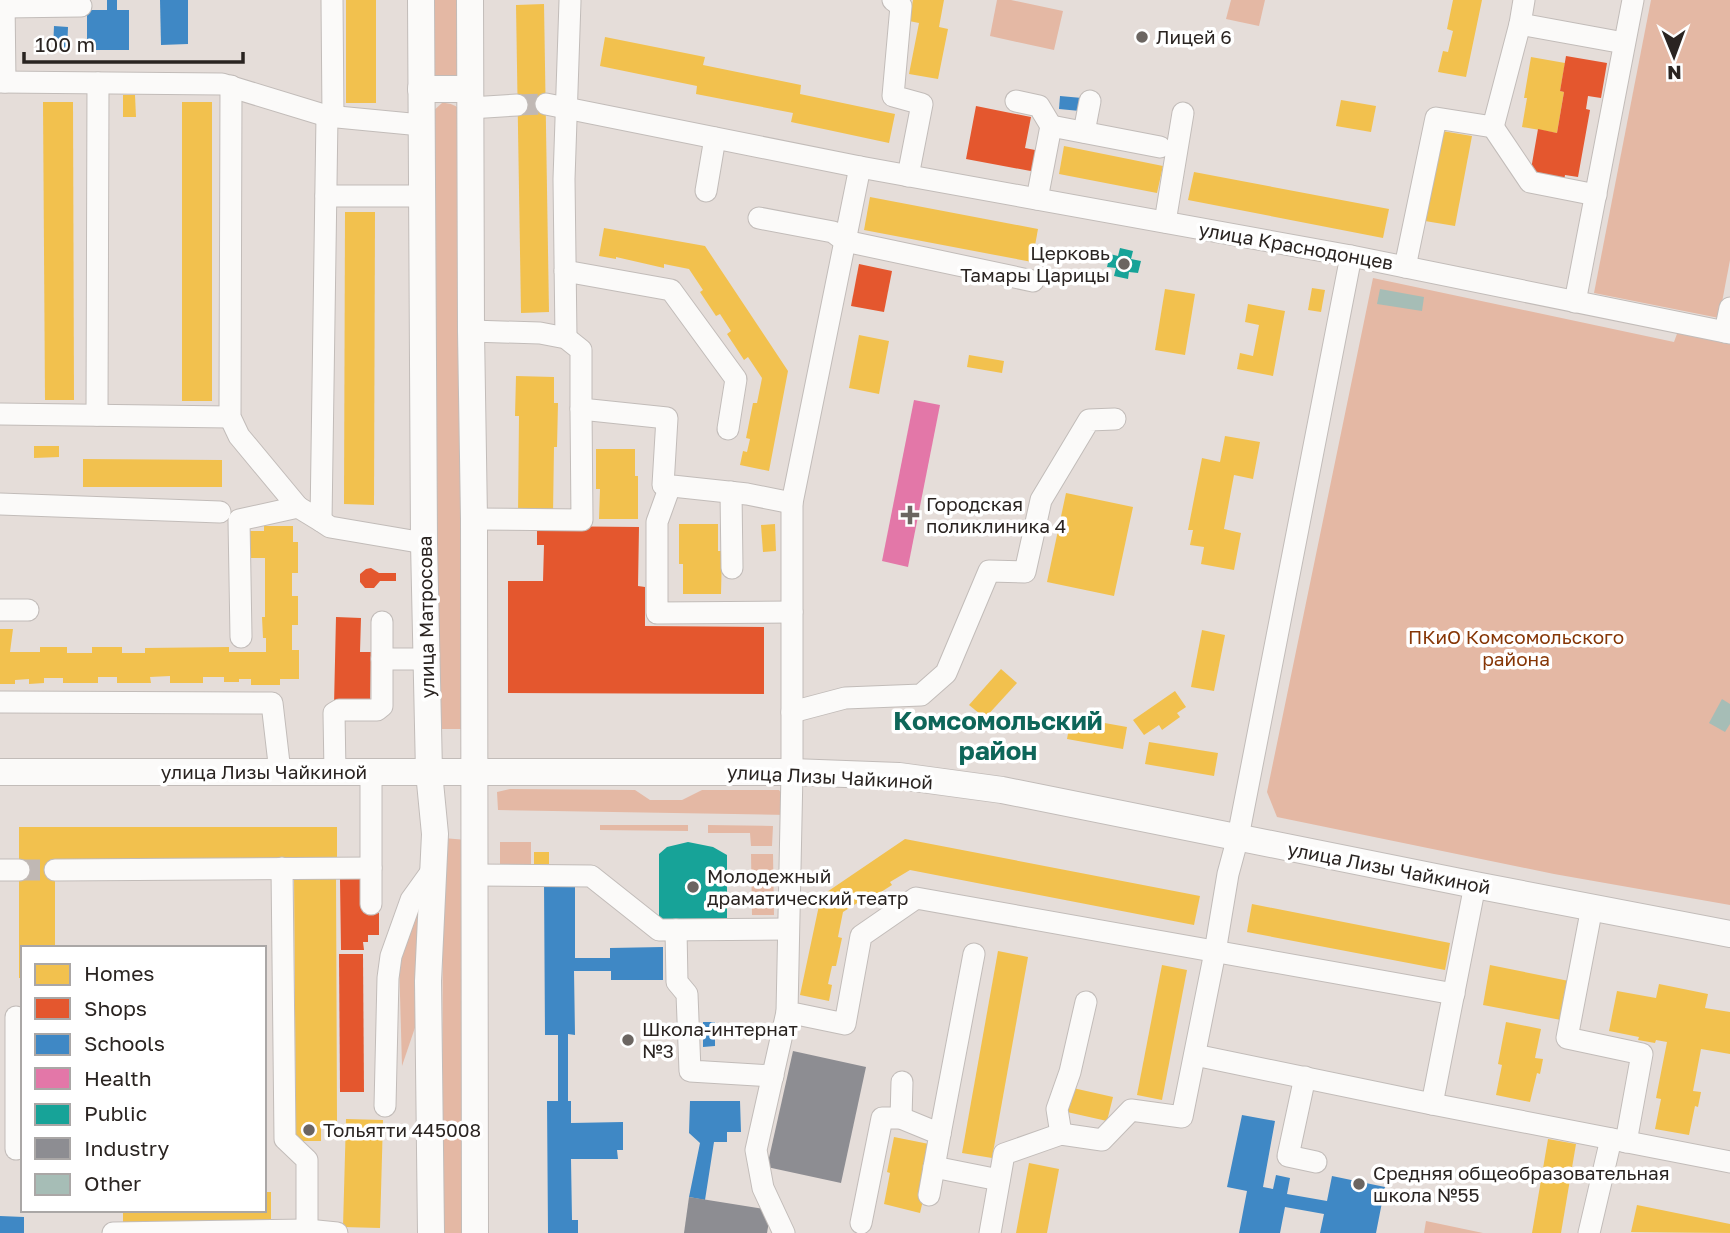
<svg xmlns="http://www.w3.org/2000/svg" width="1730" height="1233" font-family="'Golos Text',sans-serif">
<rect width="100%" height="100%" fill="#e5ddd9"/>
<!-- green -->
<g fill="#e4b8a4">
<path d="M430,0H461L460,73L453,80L429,76Z"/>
<path d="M997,0H1011L1063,11L1054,50L990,36Z"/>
<path d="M1231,0H1265L1259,26L1226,19Z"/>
<path d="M1651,0H1730V260L1719,318L1594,293Z"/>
<path d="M442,103C451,103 456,105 462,112L465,729H436L431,113Z"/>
<path d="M1373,278L1674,342L1678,331L1730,342V905L1554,874L1277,817L1267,792Z"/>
<path d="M510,789L635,790L650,800H682L702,790H779L787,800L788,815L498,810L497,792Z"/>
<path d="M600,825H688V831L600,830Z"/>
<path d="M708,825L773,826L772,846H751L750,833H708Z"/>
<path d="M443,838L467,840L469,1233H442Z"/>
<rect x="500" y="842" width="31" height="24"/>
<path d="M751,854H773L774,915H752Z"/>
<path d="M417,902L425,998L402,1066L399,959Z"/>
<path d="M1426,1221L1483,1233H1424Z"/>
</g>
<!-- homes -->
<g fill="#f2c14e">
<rect x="346" y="0" width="30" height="103"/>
<path d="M913,0H944L939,27L948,29L938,79L909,74L919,23L909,21Z"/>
<path d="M1453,0H1482L1466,77L1438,72L1443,51L1448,52L1453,31L1447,29Z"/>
<path d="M544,4L549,312L521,313L516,5Z"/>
<path d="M605,37L705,57L703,65L801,85L800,94L895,114L889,143L791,122L793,113L696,94L697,86L600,66Z"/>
<path d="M1531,57L1565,63L1560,91L1564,92L1557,133L1522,127L1527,98H1524Z"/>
<path d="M123,95H135L136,117H123Z"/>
<path d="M1341,100L1376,106L1371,132L1336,126Z"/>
<path d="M43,102H73L74,400H45Z"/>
<rect x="182" y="102" width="30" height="299"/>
<path d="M1442,131L1472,136L1455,226L1425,221Z"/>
<path d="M1064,146L1163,166L1157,193L1059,174Z"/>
<path d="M1194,172L1389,209L1383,238L1188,200Z"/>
<path d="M870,197L1038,229L1032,262L864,230Z"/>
<path d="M345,212H375L374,505L344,504Z"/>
<path d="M604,228L705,246L788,371L769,471L740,465L743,451L747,452L750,439L746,438L753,403H757L762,378L748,357L744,360L727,334L731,331L720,314L716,316L700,292L703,290L689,269L664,264V268L616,257V259L599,256Z"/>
<path d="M1312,288L1325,290L1321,312L1308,310Z"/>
<path d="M1165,289L1195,294L1185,355L1155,350Z"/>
<path d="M1248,304L1285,311L1273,376L1237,369L1240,353L1253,356L1259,325L1245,322Z"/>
<path d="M859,335L889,341L879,394L849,388Z"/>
<path d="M969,355L1004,361L1002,373L967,367Z"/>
<path d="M516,376L554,377V403H558L557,447H554L553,515H518L519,416H515Z"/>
<path d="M1225,436L1260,442L1253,479L1234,475L1224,529L1241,533L1234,570L1201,564L1204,547L1190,545L1193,530H1188L1202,458L1220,462Z"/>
<path d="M34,446H59V457L34,458Z"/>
<path d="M596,449H635V476H638V519H599L600,489H596Z"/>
<path d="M83,459L222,460V487H83Z"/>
<path d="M1066,493L1133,507L1114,596L1047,582Z"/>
<path d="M679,524H718V551H722L721,594H683V564H679Z"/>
<path d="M775,524L776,551L763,552L761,525Z"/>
<path d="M264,526H293V542H298V573H292V596H298V625H292V650H299V679H280V685H251V679H239V682H224V677H203V683H170V676L150,677L151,683H117V677H98V683H63V678H44V683L29,684V679L15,680V684H0V629H13L10,652H40V647H67V653H92V647H122V653H145V648L229,647V652H266V638H263L262,617H265V558H250V531H264Z"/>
<path d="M1202,630L1225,635L1214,691L1191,687Z"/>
<path d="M1001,669L1017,683L985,718L969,705Z"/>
<path d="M1175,691L1186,707L1177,713L1180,717L1162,730L1159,725L1144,735L1133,720Z"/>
<path d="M1071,717L1127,727L1123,749L1067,739Z"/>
<path d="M1149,742L1218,753L1214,776L1145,764Z"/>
<path d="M19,827H337V865H55V948H23V978H19Z"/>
<path d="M905,839L1200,896L1194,925L910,870L890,882L892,885L867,901L865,898L843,912L838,937L842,938L836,966H832L828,984L832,985L829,1001L800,995L821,896Z"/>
<rect x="534" y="852" width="15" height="12"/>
<path d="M294,873H336L337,1122H321V1141H296Z"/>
<path d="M1252,904L1450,943L1445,970L1247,932Z"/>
<path d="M998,951L1028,957L992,1158L962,1153Z"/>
<path d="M1162,965L1187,970L1162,1100L1137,1095Z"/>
<path d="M1490,965L1569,981L1561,1020L1483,1005Z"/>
<path d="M1659,984L1708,994L1705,1008L1730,1012V1054L1701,1049L1693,1091L1701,1092L1698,1107L1695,1106L1689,1135L1655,1129L1661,1099L1656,1098L1667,1042L1656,1040L1655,1043L1638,1040L1639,1037L1609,1031L1617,991L1656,998Z"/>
<path d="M1506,1022L1541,1029L1535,1058L1543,1059L1540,1074L1537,1073L1530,1102L1496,1095L1502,1065L1498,1064Z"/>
<path d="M1073,1088L1113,1097L1107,1121L1067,1112Z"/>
<path d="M346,1119L383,1120L380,1228L343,1227Z"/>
<path d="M894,1137L929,1144L930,1170L920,1213L884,1204L890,1173L887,1172Z"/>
<path d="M1548,1139L1576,1144L1561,1233H1532Z"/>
<path d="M1029,1163L1059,1169L1047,1233H1016Z"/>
<path d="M264,1192H271V1229L123,1228V1210H264Z"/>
<path d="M1637,1205L1730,1224V1233L1631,1232Z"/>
</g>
<!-- shops -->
<g fill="#e4572e">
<path d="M1566,56L1607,63L1601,98L1588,96L1586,109L1590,110L1578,177L1565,175L1564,181L1530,175L1538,129L1557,133L1564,92L1560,91Z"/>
<path d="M976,106L1031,117L1025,148L1040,151L1036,172L966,159Z"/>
<path d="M859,264L892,271L884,312L851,306Z"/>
<path d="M537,526L639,527L638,586L645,587V626L764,627V694L508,693V581H543L544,545H537Z"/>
<path d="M371,568L379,573H396V581H380L374,588H365L360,582V574L366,569Z"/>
<path d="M336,617L361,618L360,652H371L370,705H334Z"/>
<path d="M367,878V914L379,913V935H368V942H363L364,950H341L340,879Z"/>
<path d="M339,954H363L364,1092H340Z"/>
</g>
<!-- schools -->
<g fill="#3f88c5">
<path d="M107,0H117V10H129V50H87V10H107Z"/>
<path d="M160,0H188V44L161,45Z"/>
<path d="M54,26L68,27L67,51L53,50Z"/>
<path d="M1060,96L1082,98L1080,111L1059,109Z"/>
<path d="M544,882H575V958H610V948L663,947V980H611V971H574L575,1035L568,1034V1101H571V1123L623,1122V1150H617L618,1159H571L572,1220H578V1233H548L547,1101H558V1035H545Z"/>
<path d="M703,1022H715V1046L703,1047Z"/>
<path d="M690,1101H740L741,1132H727V1142H714L705,1200L689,1197L700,1143L689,1133Z"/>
<path d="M1242,1115L1275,1121L1263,1187L1273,1189L1276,1175L1290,1178L1287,1194L1327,1201L1332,1176L1385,1187L1376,1233H1320L1324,1214L1285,1207L1280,1233H1239L1247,1191L1227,1187Z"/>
<path d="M0,1216L24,1217V1233H0Z"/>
</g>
<!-- health -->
<path fill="#e377a8" d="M914,400L940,405L908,567L882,561Z"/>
<!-- public -->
<g fill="#17a398">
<path d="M1120,248L1133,251L1131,259L1141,261L1138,273L1129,272L1128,279L1114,276L1116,268L1107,267L1110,254L1118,256Z"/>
<path d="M688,842L713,847L727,855V920H659V854L667,847Z"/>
</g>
<!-- industry -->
<g fill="#8d8d92">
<path d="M793,1051L866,1067L841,1183L767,1167Z"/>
<path d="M689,1197L771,1210L767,1233H684Z"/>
</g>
<!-- building -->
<g fill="#a6bdb6">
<path d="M1380,289L1424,297L1422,311L1377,304Z"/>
<path d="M1722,699L1730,704V724L1725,732L1709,723Z"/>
</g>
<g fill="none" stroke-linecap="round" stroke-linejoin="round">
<!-- minor-tunnel -->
<g stroke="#c0b8b4" stroke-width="21" stroke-dasharray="21 10" stroke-linecap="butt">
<path d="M517,105L546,104"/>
<path d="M19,870H55"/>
</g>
<defs>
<g id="minor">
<path d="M4,0L5,82"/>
<path d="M332,0L333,117"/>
<path d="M893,0L901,6L893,96L922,104L908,176"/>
<path d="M4,7L81,6"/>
<path d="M1520,24L1524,0"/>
<path d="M0,82L222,84L327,116L421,125"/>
<path d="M231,86L230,417L239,436L298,507L239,520L241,637"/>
<path d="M1016,101L1039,106L1051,126L1037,199"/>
<path d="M546,104L860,167L1351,256L1730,333"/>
<path d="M470,108L517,105"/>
<path d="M1051,126L1160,147"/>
<path d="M1493,127L1530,182L1596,195"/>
<path d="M1084,132L1090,101"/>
<path d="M860,167L792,503V772L787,1012L845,1024L861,936L916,898L1454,994"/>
<path d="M706,191L715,138"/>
<path d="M326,196H421"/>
<path d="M759,218L833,232L845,241L1033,281"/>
<path d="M1165,222L1183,113"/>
<path d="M1405,267L1436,118L1493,127L1520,24L1624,43"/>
<path d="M565,271L671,290L736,379L728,429"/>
<path d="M1575,302L1633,0"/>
<path d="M471,331L540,333L566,338L581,350V409L667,418L663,485L747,494L792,503"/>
<path d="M1725,332L1730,308"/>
<path d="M566,338L564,179L570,1"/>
<path d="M0,414L230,417"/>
<path d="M97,415L98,83"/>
<path d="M670,486L657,522V613L792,612"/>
<path d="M731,492L732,568"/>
<path d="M0,504L220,512"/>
<path d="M298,507L321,521L327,116"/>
<path d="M474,519L582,520L581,409"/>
<path d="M321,521L330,527L424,543"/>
<path d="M0,610H28"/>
<path d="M382,659H426"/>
<path d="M0,702L272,703L280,772"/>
<path d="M792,712L845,698L921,695L946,673L989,571L1025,572L1041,500L1089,420L1115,419"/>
<path d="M335,772L334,713L339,710H377L382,706V622"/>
<path d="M371,772V904"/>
<path d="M282,868L285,1139L307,1160V1230"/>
<path d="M0,870H19"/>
<path d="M55,870L371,868"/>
<path d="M474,875L591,876L659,930L788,929"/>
<path d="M1592,907L1567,1038L1642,1054L1626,1142"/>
<path d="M676,930L677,982L687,994L690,1071L773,1076"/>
<path d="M16,1017V1149"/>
<path d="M1195,1055L1432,1104L1475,885"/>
<path d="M1305,1077L1288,1156L1316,1162"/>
<path d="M1432,1104L1730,1162"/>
<path d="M385,1106L388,978L391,956L411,900L434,868"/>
<path d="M901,1118L902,1082"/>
<path d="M940,1134L974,954"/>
<path d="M1061,1134L1057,1109L1070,1072L1086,1002"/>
<path d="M934,1167L999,1180"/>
<path d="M861,1223L882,1118H901L940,1134L929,1195"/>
<path d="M113,1233L307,1230L337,1233"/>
<path d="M784,1233L763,1188L756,1150L787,1012"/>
<path d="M990,1233L1004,1154L1061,1134L1102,1140L1131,1110L1182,1117L1215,952L1228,874L1238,837L1351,256"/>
<path d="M1589,1233L1611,1139"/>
</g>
<g id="major">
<path d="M421,0L424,543L429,772L435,834L428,981L431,1233"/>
<path d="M470,0L471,331L474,519L475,1233"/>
<path d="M421,89H470"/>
<path d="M0,772H792L899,776L1002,790L1475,885L1730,934"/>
</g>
</defs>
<!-- minor casing -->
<use href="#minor" stroke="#c2bcb9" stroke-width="23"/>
<!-- major casing -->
<use href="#major" stroke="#c2bcb9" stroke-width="28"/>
<!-- minor -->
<use href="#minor" stroke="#fbfaf9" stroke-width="21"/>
<!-- major -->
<use href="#major" stroke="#fbfaf9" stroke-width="26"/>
</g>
<!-- markers -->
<g fill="#6b6561" stroke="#fff" stroke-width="2.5">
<circle cx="1142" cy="37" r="7"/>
<circle cx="1124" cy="264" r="7"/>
<path d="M906.5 504.5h7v7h7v7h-7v7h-7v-7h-7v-7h7z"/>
<circle cx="693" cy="887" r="7"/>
<circle cx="628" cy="1040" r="7"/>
<circle cx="309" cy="1130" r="7"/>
<circle cx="1359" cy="1184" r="7"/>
</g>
<g text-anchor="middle" stroke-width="7" stroke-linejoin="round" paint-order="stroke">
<!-- poi labels -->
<g font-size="19" fill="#2a2421" stroke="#fff" text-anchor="start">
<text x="1156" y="44">Лицей 6</text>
<text x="1110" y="260" text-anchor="end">Церковь<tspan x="1110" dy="22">Тамары Царицы</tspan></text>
<text x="926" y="511">Городская<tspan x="926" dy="22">поликлиника 4</tspan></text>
<text x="707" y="883">Молодежный<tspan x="707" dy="22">драматический театр</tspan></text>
<text x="642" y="1036">Школа-интернат<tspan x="642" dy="22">№3</tspan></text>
<text x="323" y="1137">Тольятти 445008</text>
<text x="1373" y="1180">Средняя общеобразовательная<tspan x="1373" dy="22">школа №55</tspan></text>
</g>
<!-- street labels -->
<g font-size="19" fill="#2a2421" stroke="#fff">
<text transform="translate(1296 246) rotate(10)" y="7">улица Краснодонцев</text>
<text transform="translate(426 617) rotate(-91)" y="7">улица Матросова</text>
<text x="264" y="779">улица Лизы Чайкиной</text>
<text transform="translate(830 777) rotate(3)" y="7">улица Лизы Чайкиной</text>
<text transform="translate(1389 868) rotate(11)" y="7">улица Лизы Чайкиной</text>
</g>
<!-- park labels -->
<g font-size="19" fill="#863606" stroke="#fff">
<text x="1516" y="644">ПКиО Комсомольского<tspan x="1516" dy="22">района</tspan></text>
</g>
<!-- district labels -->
<g font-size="26" font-weight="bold" fill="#0e6659" stroke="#fff">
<text x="998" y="730">Комсомольский<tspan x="998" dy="30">район</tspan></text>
</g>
</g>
<!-- legend -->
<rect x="21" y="946" width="245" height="266" fill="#ffffff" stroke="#aaa7a6" stroke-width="2"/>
<rect x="35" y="964" width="35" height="21" fill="#f2c14e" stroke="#aaa7a6" stroke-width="2"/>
<text x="84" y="981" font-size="21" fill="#2a2421">Homes</text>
<rect x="35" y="998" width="35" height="21" fill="#e4572e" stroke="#aaa7a6" stroke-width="2"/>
<text x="84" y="1016" font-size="21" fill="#2a2421">Shops</text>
<rect x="35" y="1034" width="35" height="21" fill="#3f88c5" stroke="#aaa7a6" stroke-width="2"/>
<text x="84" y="1051" font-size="21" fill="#2a2421">Schools</text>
<rect x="35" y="1068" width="35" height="21" fill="#e377a8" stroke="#aaa7a6" stroke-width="2"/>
<text x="84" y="1086" font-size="21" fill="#2a2421">Health</text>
<rect x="35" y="1104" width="35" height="21" fill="#17a398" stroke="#aaa7a6" stroke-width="2"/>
<text x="84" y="1121" font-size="21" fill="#2a2421">Public</text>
<rect x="35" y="1138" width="35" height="21" fill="#8d8d92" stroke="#aaa7a6" stroke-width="2"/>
<text x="84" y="1156" font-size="21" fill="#2a2421">Industry</text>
<rect x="35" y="1174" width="35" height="21" fill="#a6bdb6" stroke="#aaa7a6" stroke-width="2"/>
<text x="84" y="1191" font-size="21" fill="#2a2421">Other</text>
<!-- north arrow -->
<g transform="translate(1674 56) rotate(179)" stroke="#ffffff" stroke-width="5" paint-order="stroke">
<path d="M0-5L12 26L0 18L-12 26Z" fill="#2a2421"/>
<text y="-10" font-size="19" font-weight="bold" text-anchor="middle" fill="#2a2421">N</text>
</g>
<!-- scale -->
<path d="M24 52v10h219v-10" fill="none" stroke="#2a2421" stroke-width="3.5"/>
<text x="35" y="52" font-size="21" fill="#2a2421" stroke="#ffffff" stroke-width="5" paint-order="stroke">100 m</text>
</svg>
